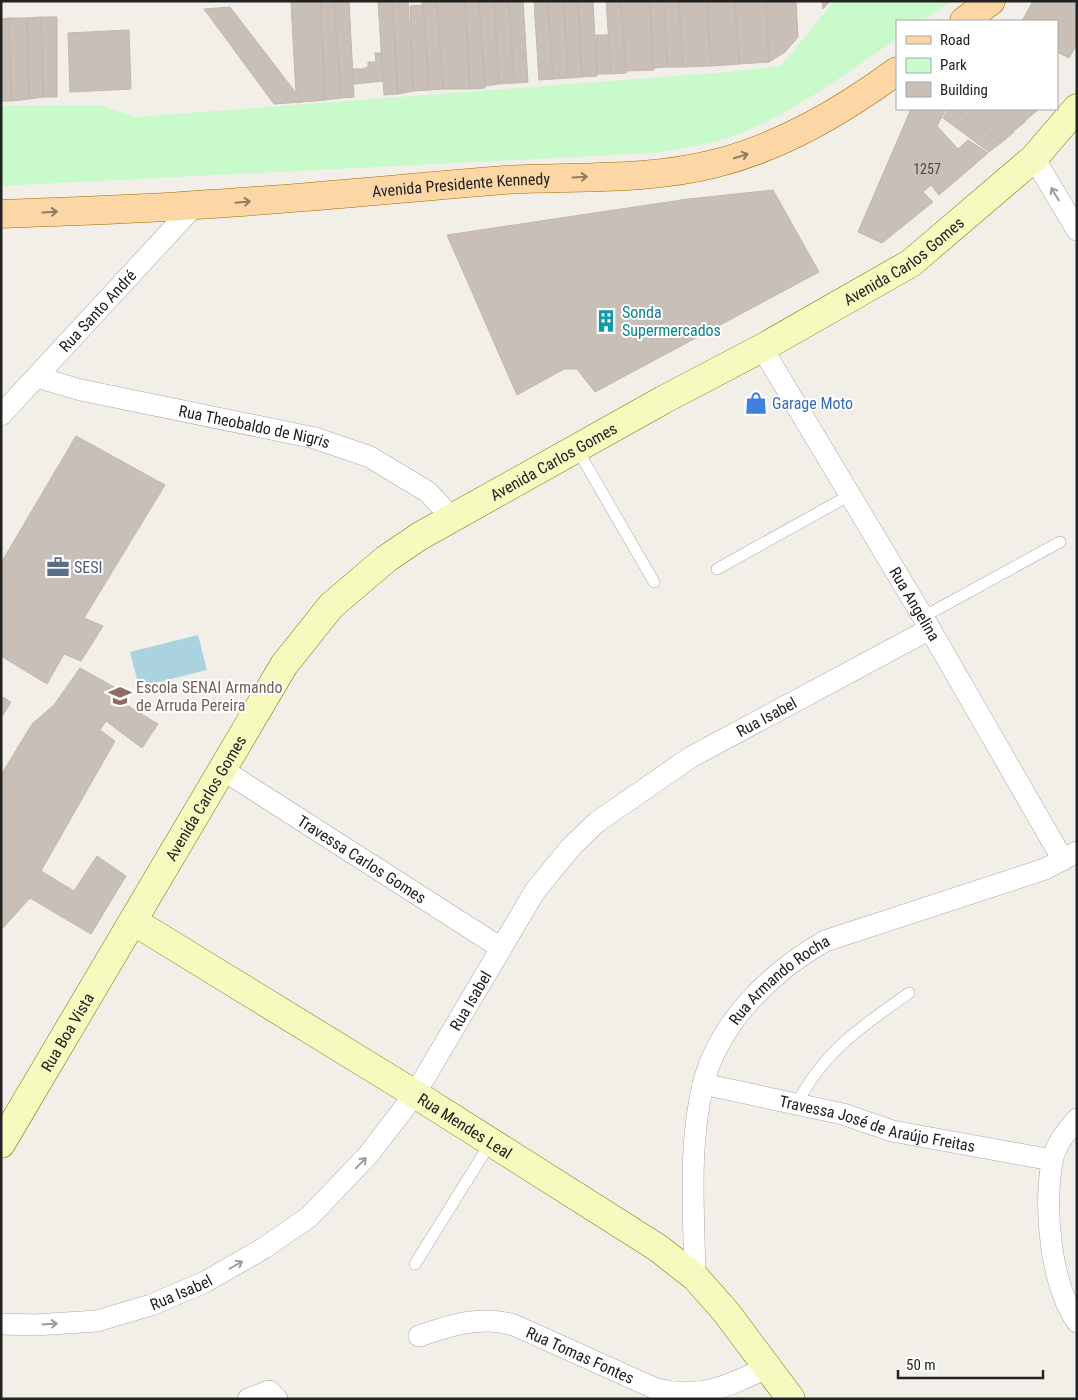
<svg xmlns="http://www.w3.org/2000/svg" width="1078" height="1400" font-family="'Roboto Condensed',sans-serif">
<rect width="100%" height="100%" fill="#f2efe9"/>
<!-- park -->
<path fill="#c8facc" d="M834,1H952L922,21H897V39C845,73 795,113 736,135C710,145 681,148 654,153L1,186V105H100L136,117L728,72L781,66Z"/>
<!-- water -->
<path fill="#aad3df" d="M198,635L207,670L139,687L130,652Z"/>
<!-- building -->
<g fill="#c7bfb8" stroke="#c4b6ab">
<path d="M320,1H334L341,98L325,100Z"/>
<path d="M320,1L325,100L302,102L296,93L291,3Z"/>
<path d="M334,1H349L354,97L341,98Z"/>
<path d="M378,1H392L398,94L384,95Z"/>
<path d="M392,1H408L413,91L398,94Z"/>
<path d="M422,1H437L443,89L429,90Z"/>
<path d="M437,1H465L470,89H443Z"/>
<path d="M465,1H479L485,88L470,89Z"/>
<path d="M479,1H494L499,84L485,86Z"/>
<path d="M494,1H509L514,83L499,84Z"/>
<path d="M509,1H523L528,82L514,83Z"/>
<path d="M534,1H548L553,79L539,80Z"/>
<path d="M548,1H564L568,78L553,79Z"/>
<path d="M564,1H578L582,77L568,78Z"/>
<path d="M578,1H593L597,76L582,77Z"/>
<path d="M606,1H621L626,73L611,74Z"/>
<path d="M621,1H650L654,70L626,71Z"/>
<path d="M650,1H664L667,67L653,68Z"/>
<path d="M664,1H679L683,67H667Z"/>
<path d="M679,1H707L711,66L683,67Z"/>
<path d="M707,1H735L739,64L711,66Z"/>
<path d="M735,1H766L769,62L739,64Z"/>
<path d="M766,1H796L798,37L785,52L769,62Z"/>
<path d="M822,1H830L823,9Z"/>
<path d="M1033,1H1077V44L1069,58L1057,52V21H1022Z"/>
<path d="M423,5L429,90L413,91L410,6Z"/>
<path d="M230,7L296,93L302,102L274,104L204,9Z"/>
<path d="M41,17H57V97H43Z"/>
<path d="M41,17L43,97L29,99L27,18Z"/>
<path d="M9,18H27L29,99L11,101Z"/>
<path d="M9,18L11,101H1V19Z"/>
<path d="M129,30L131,89L70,92L68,33Z"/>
<path d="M596,35H609L610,74H597Z"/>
<path d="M375,53H381L383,81L354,84L353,69H362L368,67V62H376Z"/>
<path d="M911,109H946L937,126L958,149L968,140L988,153L939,195L931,185L923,192L933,202L882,243L858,232Z"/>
<path d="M948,109H953L1002,142L989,152L943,118Z"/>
<path d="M953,109H977L1014,132L1002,142Z"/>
<path d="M979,109H1006L1026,121L1014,131Z"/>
<path d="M1008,109H1039L1026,120Z"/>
<path d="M773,190L819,272L595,392L577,369H564L517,395L447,235L688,199Z"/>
<path d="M76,436L165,485L84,618L103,626L81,661L64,654L47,684L1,656V563Z"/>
<path d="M80,668L123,692L115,698L158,724L142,748L106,721L100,730L115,741L41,871L74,891L97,856L126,876L91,934L30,898L1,930V775L32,724L54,705Z"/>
<path d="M1,696L11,702L1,718Z"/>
</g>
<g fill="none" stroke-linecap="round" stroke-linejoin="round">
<defs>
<g id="lane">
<path d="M577,449L654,582"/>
<path d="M717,569L850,495"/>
<path d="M923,617L1060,542"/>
<path d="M797,1104C822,1053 863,1025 909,993"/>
<path d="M415,1264L491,1142"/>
</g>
<g id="street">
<path d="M1034,158L1077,230"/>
<path id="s1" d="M762,348L923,617L1063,860"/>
<path id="s2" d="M36,377L81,390L315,438L370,457L428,492L452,518"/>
<path id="s3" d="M1,415L195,205"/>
<path id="s4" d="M223,770L501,948"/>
<path id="s5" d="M703,1084L843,1114L892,1131L1052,1160"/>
<path d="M1077,1119C1066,1132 1055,1145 1052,1162C1044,1209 1050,1282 1077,1322"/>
<path id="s6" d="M695,1277C694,1214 688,1147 703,1085C718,1023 771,972 825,941L1045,869L1077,852"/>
<path id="s7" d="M1,1324L35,1325L97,1321L151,1305L205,1282L264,1248L309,1217L369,1154L415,1094L535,891L571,847L597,822L691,757L930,629"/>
<path id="s8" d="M419,1336C451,1325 481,1315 514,1325L656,1389C700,1400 729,1386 768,1367"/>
<path d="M248,1399L269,1391L277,1399"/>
</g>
<g id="secondary">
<path id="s9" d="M133,921L415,1094L658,1248L695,1277L726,1312L791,1399"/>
<path id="s10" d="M1,1144L284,665L331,606L386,559L420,536L663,400L762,348L911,263L1034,158L1077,108"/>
</g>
<g id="primary">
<path d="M964,21L991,1"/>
<path id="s11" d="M1,214C66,211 131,210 196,205C299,199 402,188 505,180C575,176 648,181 717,163C783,146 842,111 897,71"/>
</g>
</defs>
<!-- lane casing -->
<use href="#lane" stroke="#a9a9a9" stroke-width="12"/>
<!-- street casing -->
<use href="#street" stroke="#a9a9a9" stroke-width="22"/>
<!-- secondary casing -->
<use href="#secondary" stroke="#707d05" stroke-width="29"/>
<!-- primary casing -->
<use href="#primary" stroke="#a06b00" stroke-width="29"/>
<!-- lane -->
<use href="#lane" stroke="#fff" stroke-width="11"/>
<!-- street -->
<use href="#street" stroke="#fff" stroke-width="21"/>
<!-- secondary -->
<use href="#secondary" stroke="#f7fabf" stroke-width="28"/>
<!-- primary -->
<use href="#primary" stroke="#fcd6a4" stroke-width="28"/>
</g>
<!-- one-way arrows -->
<defs><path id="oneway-shaft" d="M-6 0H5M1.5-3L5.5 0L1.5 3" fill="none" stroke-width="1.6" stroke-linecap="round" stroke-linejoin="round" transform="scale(1.25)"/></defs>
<g stroke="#8f7c63">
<use href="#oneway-shaft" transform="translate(741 156) rotate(-17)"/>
<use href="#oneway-shaft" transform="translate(580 177) rotate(-3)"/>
<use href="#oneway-shaft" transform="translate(243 202) rotate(-5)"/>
<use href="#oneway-shaft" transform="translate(50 212) rotate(-3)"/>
</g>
<g stroke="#9c9c9c">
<use href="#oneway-shaft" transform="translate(1055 194) rotate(-121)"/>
<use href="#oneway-shaft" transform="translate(361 1163) rotate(-46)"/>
<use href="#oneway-shaft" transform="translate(236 1265) rotate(-30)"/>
<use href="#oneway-shaft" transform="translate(50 1324) rotate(-4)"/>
</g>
<!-- icons -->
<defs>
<symbol id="building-bare" viewBox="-9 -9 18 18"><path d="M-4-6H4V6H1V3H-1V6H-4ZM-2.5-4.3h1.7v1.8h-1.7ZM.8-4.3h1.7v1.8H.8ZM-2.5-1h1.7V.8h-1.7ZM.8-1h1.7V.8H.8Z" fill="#0f9aa8" stroke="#fff" stroke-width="2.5" paint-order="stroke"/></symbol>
<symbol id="shop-bare" viewBox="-9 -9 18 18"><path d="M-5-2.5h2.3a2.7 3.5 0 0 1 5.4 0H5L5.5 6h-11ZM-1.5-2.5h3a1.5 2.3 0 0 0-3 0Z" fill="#3f7fe0" stroke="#fff" stroke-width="2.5" paint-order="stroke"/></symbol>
<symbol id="office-bare" viewBox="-9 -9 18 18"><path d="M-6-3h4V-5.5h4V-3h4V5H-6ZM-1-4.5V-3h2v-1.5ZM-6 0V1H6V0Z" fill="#5c6f8a" stroke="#fff" stroke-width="2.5" paint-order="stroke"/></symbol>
<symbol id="university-bare" viewBox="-9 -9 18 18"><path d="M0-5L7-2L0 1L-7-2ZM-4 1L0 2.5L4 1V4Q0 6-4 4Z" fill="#8d6e63" stroke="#fff" stroke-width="2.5" paint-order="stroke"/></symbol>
</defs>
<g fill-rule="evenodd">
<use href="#building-bare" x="590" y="305" width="32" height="32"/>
<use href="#shop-bare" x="740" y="387" width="32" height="32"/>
<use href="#office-bare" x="42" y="551" width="32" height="32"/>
<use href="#university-bare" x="104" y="680" width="32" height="32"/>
</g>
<g text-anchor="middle" stroke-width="4" stroke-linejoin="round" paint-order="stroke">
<!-- number labels -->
<g font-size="14" fill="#4b4948">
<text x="927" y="174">1257</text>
</g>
<!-- street labels -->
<g font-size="16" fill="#222" stroke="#fff">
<text dy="6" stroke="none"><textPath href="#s11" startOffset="461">Avenida Presidente Kennedy</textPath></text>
<text dy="6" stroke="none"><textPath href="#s10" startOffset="1302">Avenida Carlos Gomes</textPath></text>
<text dy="6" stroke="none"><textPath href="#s3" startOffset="142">Rua Santo André</textPath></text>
<text dy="6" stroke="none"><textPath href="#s2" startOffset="224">Rua Theobaldo de Nigris</textPath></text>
<text dy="6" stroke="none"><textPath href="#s10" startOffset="898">Avenida Carlos Gomes</textPath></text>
<text dy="6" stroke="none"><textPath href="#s1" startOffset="298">Rua Angelina</textPath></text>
<text dy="6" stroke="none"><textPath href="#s7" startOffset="1025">Rua Isabel</textPath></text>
<text dy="6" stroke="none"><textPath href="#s10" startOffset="402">Avenida Carlos Gomes</textPath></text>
<text dy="6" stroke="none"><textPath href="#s4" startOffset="165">Travessa Carlos Gomes</textPath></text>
<text dy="6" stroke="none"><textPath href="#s6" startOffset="326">Rua Armando Rocha</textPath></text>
<text dy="6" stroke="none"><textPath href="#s7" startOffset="605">Rua Isabel</textPath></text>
<text dy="6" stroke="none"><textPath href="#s10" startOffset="130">Rua Boa Vista</textPath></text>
<text dy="6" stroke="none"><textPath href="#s5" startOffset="179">Travessa José de Araújo Freitas</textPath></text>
<text dy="6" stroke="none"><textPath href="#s9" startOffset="390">Rua Mendes Leal</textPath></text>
<text dy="6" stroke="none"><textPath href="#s7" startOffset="185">Rua Isabel</textPath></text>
<text dy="6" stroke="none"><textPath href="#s8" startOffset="170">Rua Tomas Fontes</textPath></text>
</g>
<!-- culture labels -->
<g font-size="16" fill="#0d838f" stroke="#fff" text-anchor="start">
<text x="622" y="318">Sonda<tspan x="622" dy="18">Supermercados</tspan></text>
</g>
<!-- shop labels -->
<g font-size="16" fill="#366cbe" stroke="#fff" text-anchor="start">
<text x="772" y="409">Garage Moto</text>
</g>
<!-- service labels -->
<g font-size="16" fill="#4e5e75" stroke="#fff" text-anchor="start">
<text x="74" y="573">SESI</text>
</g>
<!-- education labels -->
<g font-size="16" fill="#785e54" stroke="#fff" text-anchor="start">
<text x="136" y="693">Escola SENAI Armando<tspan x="136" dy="18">de Arruda Pereira</tspan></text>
</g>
</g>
<!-- border -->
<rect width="1078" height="1400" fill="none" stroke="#222222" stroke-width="5"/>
<!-- legend -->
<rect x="896" y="20" width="162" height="90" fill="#ffffff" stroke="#a7a7a7"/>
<rect x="906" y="36" width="25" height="8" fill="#fcd6a4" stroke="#a7a7a7"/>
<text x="940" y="45" font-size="15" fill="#222222">Road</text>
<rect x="906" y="58" width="25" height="15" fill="#c8facc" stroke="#a7a7a7"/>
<text x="940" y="70" font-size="15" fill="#222222">Park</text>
<rect x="906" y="82" width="25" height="15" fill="#c7bfb8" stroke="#a7a7a7"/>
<text x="940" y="95" font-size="15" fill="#222222">Building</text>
<!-- scale -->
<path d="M898 1370v8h145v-8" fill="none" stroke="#222222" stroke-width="2.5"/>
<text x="906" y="1370" font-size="15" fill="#222222" stroke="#ffffff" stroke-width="4" paint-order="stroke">50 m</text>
</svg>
